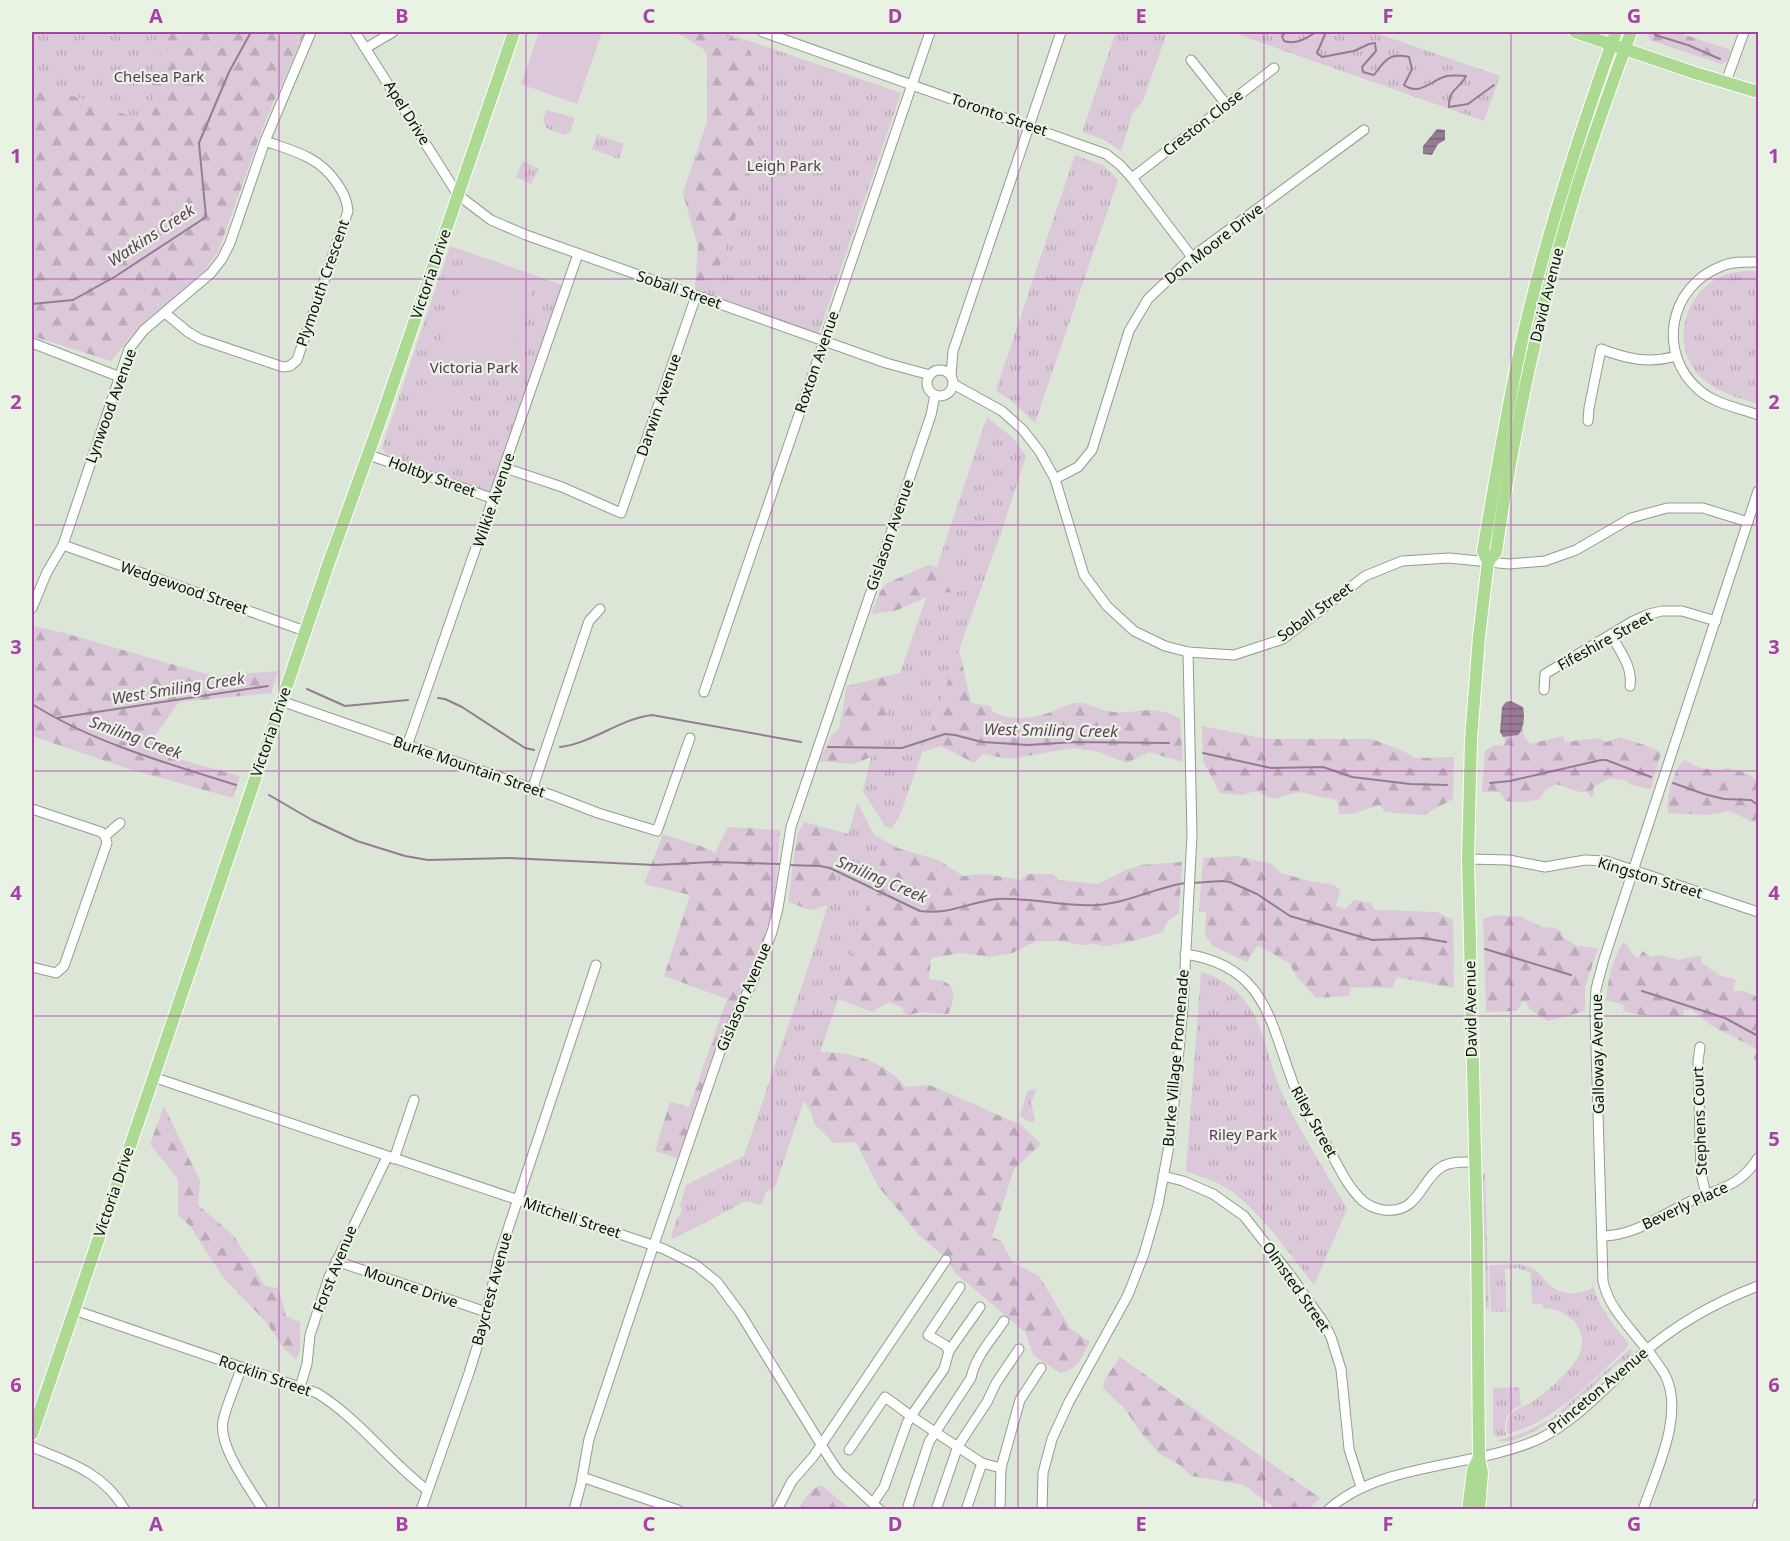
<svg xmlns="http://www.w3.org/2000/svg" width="1790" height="1541" font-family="'Noto Sans',sans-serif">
<defs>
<pattern id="grass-tufts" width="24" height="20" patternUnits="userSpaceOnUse" patternTransform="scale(1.5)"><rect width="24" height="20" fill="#dbc8d9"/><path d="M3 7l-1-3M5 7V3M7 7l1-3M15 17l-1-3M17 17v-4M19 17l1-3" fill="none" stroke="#bbabb9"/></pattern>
<pattern id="forest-firs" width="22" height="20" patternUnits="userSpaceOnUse" patternTransform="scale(1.5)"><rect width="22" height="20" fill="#dbc8d9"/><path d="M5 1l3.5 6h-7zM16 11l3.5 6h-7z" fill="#bbabb9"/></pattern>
<pattern id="water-rules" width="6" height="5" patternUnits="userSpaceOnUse" patternTransform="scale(1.5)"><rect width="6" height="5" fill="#957c94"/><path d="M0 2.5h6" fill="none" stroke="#786477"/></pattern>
</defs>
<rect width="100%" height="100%" fill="#dbe6d6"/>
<!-- grass -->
<g fill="url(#grass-tufts)">
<path d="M32,32H224L189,136L32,82Z"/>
<path d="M707,32H723L901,93L818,335L695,290L698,246L683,193L707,122Z"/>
<path d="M1116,32H1167L1143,101L1132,114L1121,151L1105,140L1082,132Z"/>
<path d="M1231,32H1373L1500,76L1484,121Z"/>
<path d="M547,110L575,118L570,133L565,135L546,128L543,120Z"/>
<path d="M597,134L624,144L619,159L592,149Z"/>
<path d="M1075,155L1104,166L1118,180L1035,423L1013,402L996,390Z"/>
<path d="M523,161L539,169L531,184L516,177Z"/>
<path d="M450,246L568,287L496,496L389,456L384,452L382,447Z"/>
<path d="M1758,271V404C1740,398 1719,393 1704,380C1669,350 1682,294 1722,276C1733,271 1746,271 1758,271Z"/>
<path d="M987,417L1013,438L1026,456L1003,527L900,815L892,829L885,826L863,791L871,757L926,598L933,594L962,591L964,588L937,567Z"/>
<path d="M857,804L860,807L874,835L887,842L838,999L775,1187L766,1192L761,1205L746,1201L673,1239L671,1236L677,1217L680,1216L682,1208L680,1206L686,1185L744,1156L817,941Z"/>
<path d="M1201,972C1267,992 1260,1049 1285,1100C1303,1137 1327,1173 1347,1209L1314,1285C1290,1255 1258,1207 1225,1187C1213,1180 1199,1176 1186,1171Z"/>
<path d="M1031,1089L1036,1090L1031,1103L1035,1120L1033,1122L1025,1120L1020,1115L1027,1092Z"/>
<path d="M1483,1174H1485L1489,1310L1486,1309Z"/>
<path d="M1489,1265C1501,1266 1516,1262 1527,1266C1542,1272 1541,1279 1552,1287C1563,1296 1581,1294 1593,1288L1592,1279C1596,1305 1612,1323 1628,1343V1347C1592,1380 1557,1421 1507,1434C1507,1428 1506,1422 1509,1417C1515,1408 1525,1407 1532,1402C1545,1394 1571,1370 1578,1357C1592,1331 1568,1308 1543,1308L1542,1304H1532L1531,1273L1518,1268L1505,1269L1506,1310L1514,1311L1491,1312Z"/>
<path d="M1630,1349L1634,1351L1624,1362L1617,1364C1591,1388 1534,1447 1496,1441L1523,1433L1551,1419Z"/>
<path d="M1519,1387L1521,1406C1507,1410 1503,1422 1506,1435L1497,1437L1493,1433V1388Z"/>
</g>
<!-- forest -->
<g fill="url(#forest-firs)">
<path d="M162,32H305L266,119L218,252L205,270L131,336L111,361L32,336V82L150,123C151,117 154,110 154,104C153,82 146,64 167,47Z"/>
<path d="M676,32H712L745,42L763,77L762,109L746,182L730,236L712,289L696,283L698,246L683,193L708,123L709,59L703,49Z"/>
<path d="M1647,32H1676L1731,50L1727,61L1721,64L1650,40Z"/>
<path d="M929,565L937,567L964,588L962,591L934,594L895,611L871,614L880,592L887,583Z"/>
<path d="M32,626L64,633L213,676L278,671L271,693L179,702L154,737L168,756L240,776L233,798L129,769L32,736Z"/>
<path d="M959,649L971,703L990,706L993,712C1011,721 1032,719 1051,712C1060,709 1068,703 1077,703C1088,702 1094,708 1104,710C1132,718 1152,701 1180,719L1183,762L1149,752L1127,763L1099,752L1074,748L1009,759L983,754L974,763L941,746L923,752Z"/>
<path d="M900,673L871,757L854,764L819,761L832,735L839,729L847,686Z"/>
<path d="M1202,726L1267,739H1372L1405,752L1415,758L1454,757L1453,799L1424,815L1385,812L1380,805L1352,814H1339L1337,800L1299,792L1273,799L1256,791L1242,795L1220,793L1203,761Z"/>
<path d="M1520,727L1523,729L1524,737L1530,744L1563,736L1565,742L1598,738L1606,742L1620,737L1653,748L1661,753L1651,789L1631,785L1625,780L1613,778L1604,781L1593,788L1594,795L1591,797L1587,792H1580L1556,784L1544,791L1540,799L1524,802L1505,801L1500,792H1482L1485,751L1493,746L1503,745L1505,743L1504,736Z"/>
<path d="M1684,760L1700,768L1720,770L1728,768L1748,774L1758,781V824L1729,811L1708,815L1668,813C1666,796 1672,774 1684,760Z"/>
<path d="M804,822L848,834L828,905L810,910L788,902L797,835Z"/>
<path d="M728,827L780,830L775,902L754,970L680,1159L655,1151L670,1102L689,1107L727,999L664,976L690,895L644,884L663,834L706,848L715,853Z"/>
<path d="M887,842L898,848L938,860L963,876L985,874L1021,880L1028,874H1053L1059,880L1098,884L1126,870L1141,865L1182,862L1179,913L1167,922L1163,932L1130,942L1105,946L1095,944L1081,945L1062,941H1037L1012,953L990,957L961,953L931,958L929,979C934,980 941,980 945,982C958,987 953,1005 948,1014L920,1012L909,1015L904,1013L903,1008L889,1002L872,1012L838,999Z"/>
<path d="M1237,856L1272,864L1281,873L1309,881L1334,885L1340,890L1336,906L1346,909L1354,900L1371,903L1374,910L1437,912L1453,920L1454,988L1397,977L1392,988L1351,987L1349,996L1316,998L1296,976L1289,963C1278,958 1268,949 1257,946L1247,962L1213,946L1205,936L1206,912L1199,911L1203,858Z"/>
<path d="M1496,915L1521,917L1545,928L1552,927L1560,930L1564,938L1577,946L1598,948L1585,987V1011L1548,1021L1528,1008L1527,1003L1524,1001L1516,1011L1486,1012L1483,919Z"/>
<path d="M1623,942C1629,944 1630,954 1638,958L1643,951L1651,957L1660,955L1679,960L1701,955L1702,963L1719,975L1736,980L1733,991H1744L1758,997V1065L1754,1058L1757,1051L1755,1048L1712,1026L1692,1010H1684L1683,1016L1641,1015L1623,1011L1624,1005L1606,1000C1608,980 1612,960 1623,942Z"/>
<path d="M820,1052C854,1052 883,1061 906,1087L929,1085L944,1091L1021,1125L1041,1144L1014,1169L992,1237L1001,1241L1013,1263L1039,1276L1071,1329L1090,1342C1081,1358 1079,1369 1060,1373L1033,1355L1025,1332L955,1273L947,1259L919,1235L878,1186L856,1142L834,1143L815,1125L809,1108L803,1099Z"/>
<path d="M164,1106L200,1181L198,1205L234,1236L265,1286L278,1288L286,1316L300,1322V1350L296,1360L284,1348L266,1322L223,1277L190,1226L178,1215V1179L150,1144Z"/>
<path d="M1120,1357L1320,1498L1309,1509H1276L1244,1485L1192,1476L1178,1464L1159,1453L1142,1434L1125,1409L1103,1388L1105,1379Z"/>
<path d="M821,1485L850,1509H800C803,1499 811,1489 821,1485Z"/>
</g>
<!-- pitch -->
<g fill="#dbc8d9">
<path d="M539,32H602L577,104L521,84Z"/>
<path d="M471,254L532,274L535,281L502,381L436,358Z"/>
<path d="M437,378L453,408L435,418L418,388Z"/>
</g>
<!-- water -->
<g fill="url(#water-rules)">
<path d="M1437,129L1445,130V140L1438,144L1432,155L1423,154V146Z"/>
<path d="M1511,701L1523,707C1525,716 1524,729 1518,735L1503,737L1500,732L1502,707L1506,702Z"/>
</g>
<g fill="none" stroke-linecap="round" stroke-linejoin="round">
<!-- stream -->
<g stroke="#957c94" stroke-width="2">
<path d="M1243,32H1252"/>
<path d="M1286,32L1282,36L1284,41C1296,45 1307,38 1316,32"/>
<path d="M1326,32L1317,53L1322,57L1354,51L1369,44L1375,43L1376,51L1362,67L1363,72L1374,75C1384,62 1388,52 1409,57L1412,69L1404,85C1418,95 1428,84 1441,78C1447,75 1459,75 1466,76C1460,89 1448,89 1449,107L1468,104L1494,85"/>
<path d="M1654,32L1655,35L1688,45L1720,59"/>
<path d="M32,304L73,300L116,276L206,217L199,143L229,72L251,32"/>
<path d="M307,689L345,706L408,700"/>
<path d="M438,698L445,699L462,707L525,748L534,750"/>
<path d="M32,704C94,743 166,763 236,785"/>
<path d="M57,718L268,686"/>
<path d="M560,747C593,743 619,719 652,715L801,742"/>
<path d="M828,747L902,748L945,734L955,735L982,742L1028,745L1075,742L1169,743"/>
<path d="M1203,753L1271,768L1323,767L1352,777L1410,784L1447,785"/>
<path d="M1490,783L1510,781L1601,760H1606L1651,777"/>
<path d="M1673,783L1704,794L1724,799L1751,800L1758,805"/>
<path d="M269,795L312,820L357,841L405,856L428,860L509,858L655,865L713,862L781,864"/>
<path d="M787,865L820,866L830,868L920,911C950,915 969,902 997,899C1030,897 1064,907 1097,905C1129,903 1156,887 1186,883"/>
<path d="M1192,883L1222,881L1230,882L1257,894L1290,916L1372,940L1423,938L1446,942"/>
<path d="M1485,949L1571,975"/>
<path d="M1642,991L1725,1018L1758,1036"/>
</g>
<defs>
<g id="minor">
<path d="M355,32L458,195L491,220L526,235L886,363L930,375"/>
<path d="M763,32L1106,154L1120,165L1132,178L1192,257"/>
<path d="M366,48L393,32"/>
<path d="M1191,60L1226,104"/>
<path d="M1726,82L1744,32"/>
<path d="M1132,178L1274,68"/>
<path d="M1758,262C1747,262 1733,261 1722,266C1669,286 1656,353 1699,390C1715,404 1739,408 1758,415"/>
<path d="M165,313L188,332L200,339L283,367L290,366L297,360L348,211C347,199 343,192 336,182C318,156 293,151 265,141"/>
<path d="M32,343L120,377"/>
<circle cx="940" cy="383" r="13"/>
<path d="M951,375L953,351L1061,32"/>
<path d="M953,384L1002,411L1023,430L1040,452L1055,479L1084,575L1107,606L1134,631L1165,646L1188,652L1234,655L1283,639L1365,576L1402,561L1449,558L1509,564L1545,561L1576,550L1631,518L1667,508H1703L1748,522"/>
<path d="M1588,421L1589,408L1601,349C1627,359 1649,364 1676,356"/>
<path d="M369,455L494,499"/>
<path d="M505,468L562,487L621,513L696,296"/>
<path d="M1055,479L1078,467L1092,450L1129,331L1148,299L1192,257L1364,130"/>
<path d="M63,545L305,631"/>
<path d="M32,608L47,572L63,545L129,349L144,330L211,273L222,259L230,243L265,141L311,32"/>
<path d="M1611,635C1620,651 1633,667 1630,686"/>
<path d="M1544,690L1545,674L1633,621L1649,614L1662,611H1682L1716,621"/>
<path d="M704,692L930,32"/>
<path d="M281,701L554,796L598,813L657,831L690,738"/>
<path d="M407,746L578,254"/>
<path d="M532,790L589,621L600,609"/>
<path d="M32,809L101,832L105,836L107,843L64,966L56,973L32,967"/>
<path d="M105,836L120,823"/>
<path d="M1468,859L1509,860L1545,867L1585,860L1606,861L1758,912"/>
<path d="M1185,954C1268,966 1270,1025 1295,1088C1303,1108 1315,1126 1326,1144C1337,1163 1347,1187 1363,1201C1369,1206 1377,1209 1384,1210C1420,1214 1420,1179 1443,1166C1453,1161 1464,1162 1475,1162"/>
<path d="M1700,1047L1698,1061L1701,1173L1706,1195"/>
<path d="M153,1077L664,1249L696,1265L717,1282L740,1313L830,1459L839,1472L880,1510"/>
<path d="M394,1159L414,1100"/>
<path d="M1163,1176L1183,1181L1213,1194L1244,1216L1291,1276L1324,1323L1331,1337L1341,1369L1349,1449L1361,1487"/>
<path d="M1602,1236C1635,1236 1663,1214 1693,1200C1708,1193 1726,1189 1739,1179C1747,1173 1753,1166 1758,1158"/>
<path d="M336,1261L486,1312"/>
<path d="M74,1310L317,1393C359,1419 388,1460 427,1490"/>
<path d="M949,1351L980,1307"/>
<path d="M241,1368C236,1385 227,1403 223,1421C218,1447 250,1488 263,1510"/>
<path d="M300,1387L307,1364L310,1335L329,1277L387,1157"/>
<path d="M32,1447C69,1462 104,1473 125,1510"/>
<path d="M849,1450L885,1397L911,1416L944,1369L949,1351L945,1345L928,1335L960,1287"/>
<path d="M1001,1468L1020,1400L1041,1368"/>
<path d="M582,1477L678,1510"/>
<path d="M873,1503L884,1487L907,1423L911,1416L982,1463L1001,1468L1000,1510"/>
<path d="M908,1506L929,1442L971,1378C975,1357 992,1339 1004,1321"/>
<path d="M421,1510L469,1373L483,1328L499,1256L596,965"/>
<path d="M574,1510L581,1484L589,1439L649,1259L723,1043L752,983L772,932L778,908L791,827L931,415L935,395"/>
<path d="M777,1510L792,1481L813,1457L946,1260"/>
<path d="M936,1510L958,1446L987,1402L996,1383L1019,1349"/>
<path d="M966,1510L982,1463"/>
<path d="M1042,1510L1043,1473L1052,1439L1069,1402L1128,1295L1144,1254L1158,1205L1171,1135L1183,1007L1192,835L1188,652"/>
<path d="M1328,1510C1379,1462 1476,1468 1539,1439C1578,1420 1609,1383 1641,1355C1675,1325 1716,1302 1758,1286"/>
<path d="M1643,1510C1656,1471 1684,1416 1666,1377C1659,1363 1648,1351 1639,1340C1624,1321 1608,1305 1603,1281L1595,1013L1596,989L1604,959L1758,491"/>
<path d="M1757,1510L1758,1504"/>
</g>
<g id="major">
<path d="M1575,32L1695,73L1758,92"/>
<path d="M1488,562L1496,552C1513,433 1538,315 1573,200C1590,143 1611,87 1631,32"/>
<path d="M32,1434L329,562L382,416L514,32"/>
<path d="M1468,1510L1473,1470L1479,1457"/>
<path d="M1479,1510L1482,1473L1479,1457L1477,1234L1468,859L1471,739L1479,637L1488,562L1483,551C1495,482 1506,414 1521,345C1545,238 1579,134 1616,32"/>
</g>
</defs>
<!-- minor casing -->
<use href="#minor" stroke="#929d8e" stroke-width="11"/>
<!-- major casing -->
<use href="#major" stroke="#fff" stroke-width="14"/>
<!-- minor -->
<use href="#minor" stroke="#fff" stroke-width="9"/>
<!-- major -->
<use href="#major" stroke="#adda92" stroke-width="12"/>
</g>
<!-- grid -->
<path fill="none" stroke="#a741a5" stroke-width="1.5" stroke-opacity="0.55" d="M279,32V1510M526,32V1510M772,32V1510M1018,32V1510M1264,32V1510M1511,32V1510M32,279H1758M32,525H1758M32,771H1758M32,1016H1758M32,1262H1758"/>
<g text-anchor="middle" stroke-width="4.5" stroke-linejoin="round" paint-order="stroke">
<!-- park labels -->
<g font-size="15" fill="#5c365a" stroke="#e8f3e3">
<text x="159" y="82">Chelsea Park</text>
<text x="784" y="171">Leigh Park</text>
<text x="474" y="373">Victoria Park</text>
<text x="1243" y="1140">Riley Park</text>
</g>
<!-- street labels -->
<g font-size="15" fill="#0b0f0a" stroke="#e8f3e3">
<text transform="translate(407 113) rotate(58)" y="5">Apel Drive</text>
<text transform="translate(999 115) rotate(19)" y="5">Toronto Street</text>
<text transform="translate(1203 123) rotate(-38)" y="5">Creston Close</text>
<text transform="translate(1214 244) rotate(-38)" y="5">Don Moore Drive</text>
<text transform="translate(431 274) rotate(-71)" y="5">Victoria Drive</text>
<text transform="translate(323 283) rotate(-71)" y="5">Plymouth Crescent</text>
<text transform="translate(679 290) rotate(19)" y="5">Soball Street</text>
<text transform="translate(1547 295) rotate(-76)" y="5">David Avenue</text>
<text transform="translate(817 362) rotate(-71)" y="5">Roxton Avenue</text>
<text transform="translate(659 405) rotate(-71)" y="5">Darwin Avenue</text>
<text transform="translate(111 406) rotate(-70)" y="5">Lynwood Avenue</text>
<text transform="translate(432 477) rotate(20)" y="5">Holtby Street</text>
<text transform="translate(494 500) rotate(-71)" y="5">Wilkie Avenue</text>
<text transform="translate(890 535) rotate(-71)" y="5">Gislason Avenue</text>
<text transform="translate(184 588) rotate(19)" y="5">Wedgewood Street</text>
<text transform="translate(1315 612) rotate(-36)" y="5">Soball Street</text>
<text transform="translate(1605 641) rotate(-29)" y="5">Fifeshire Street</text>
<text transform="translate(271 732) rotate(-71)" y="5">Victoria Drive</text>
<text transform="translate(469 767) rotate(19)" y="5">Burke Mountain Street</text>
<text transform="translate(1650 878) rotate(17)" y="5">Kingston Street</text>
<text transform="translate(744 997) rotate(-67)" y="5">Gislason Avenue</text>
<text transform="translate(1471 1009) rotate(-91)" y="5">David Avenue</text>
<text transform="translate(1598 1054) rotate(-91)" y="5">Galloway Avenue</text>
<text transform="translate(1176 1058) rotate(-85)" y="5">Burke Village Promenade</text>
<text transform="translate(1700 1121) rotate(-92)" y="5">Stephens Court</text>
<text transform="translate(1314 1122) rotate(61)" y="5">Riley Street</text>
<text transform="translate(114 1192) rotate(-71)" y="5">Victoria Drive</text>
<text transform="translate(1685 1206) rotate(-25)" y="5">Beverly Place</text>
<text transform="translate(572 1218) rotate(18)" y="5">Mitchell Street</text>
<text transform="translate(335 1269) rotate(-68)" y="5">Forst Avenue</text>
<text transform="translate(411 1287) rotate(19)" y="5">Mounce Drive</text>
<text transform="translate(1296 1287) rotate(55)" y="5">Olmsted Street</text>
<text transform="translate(492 1289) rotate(-75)" y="5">Baycrest Avenue</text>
<text transform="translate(265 1376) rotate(19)" y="5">Rocklin Street</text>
<text transform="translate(1598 1391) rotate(-40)" y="5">Princeton Avenue</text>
</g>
<!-- water labels -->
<g font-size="16" font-style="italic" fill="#633d61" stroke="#e8f3e3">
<text transform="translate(151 235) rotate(-33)" y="6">Watkins Creek</text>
<text transform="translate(178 688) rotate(-9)" y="6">West Smiling Creek</text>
<text transform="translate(1051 730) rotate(1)" y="6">West Smiling Creek</text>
<text transform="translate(136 737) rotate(20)" y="6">Smiling Creek</text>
<text transform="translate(882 879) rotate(23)" y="6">Smiling Creek</text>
</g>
</g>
<!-- border -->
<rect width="1790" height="1541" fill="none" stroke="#e8f3e3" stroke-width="66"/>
<rect x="33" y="33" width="1724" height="1475" fill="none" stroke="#a741a5" stroke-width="2"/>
<g font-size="20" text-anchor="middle" font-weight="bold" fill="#a741a5">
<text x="156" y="23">A</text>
<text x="402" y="23">B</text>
<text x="649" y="23">C</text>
<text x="895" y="23">D</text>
<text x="1141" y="23">E</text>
<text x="1388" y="23">F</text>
<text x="1634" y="23">G</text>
<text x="16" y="163">1</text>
<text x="1774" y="163">1</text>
<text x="16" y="409">2</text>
<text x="1774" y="409">2</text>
<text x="16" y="654">3</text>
<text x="1774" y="654">3</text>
<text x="16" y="900">4</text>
<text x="1774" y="900">4</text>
<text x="16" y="1146">5</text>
<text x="1774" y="1146">5</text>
<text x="16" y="1392">6</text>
<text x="1774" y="1392">6</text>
<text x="156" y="1531">A</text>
<text x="402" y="1531">B</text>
<text x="649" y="1531">C</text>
<text x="895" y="1531">D</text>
<text x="1141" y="1531">E</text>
<text x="1388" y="1531">F</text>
<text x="1634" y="1531">G</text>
</g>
</svg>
